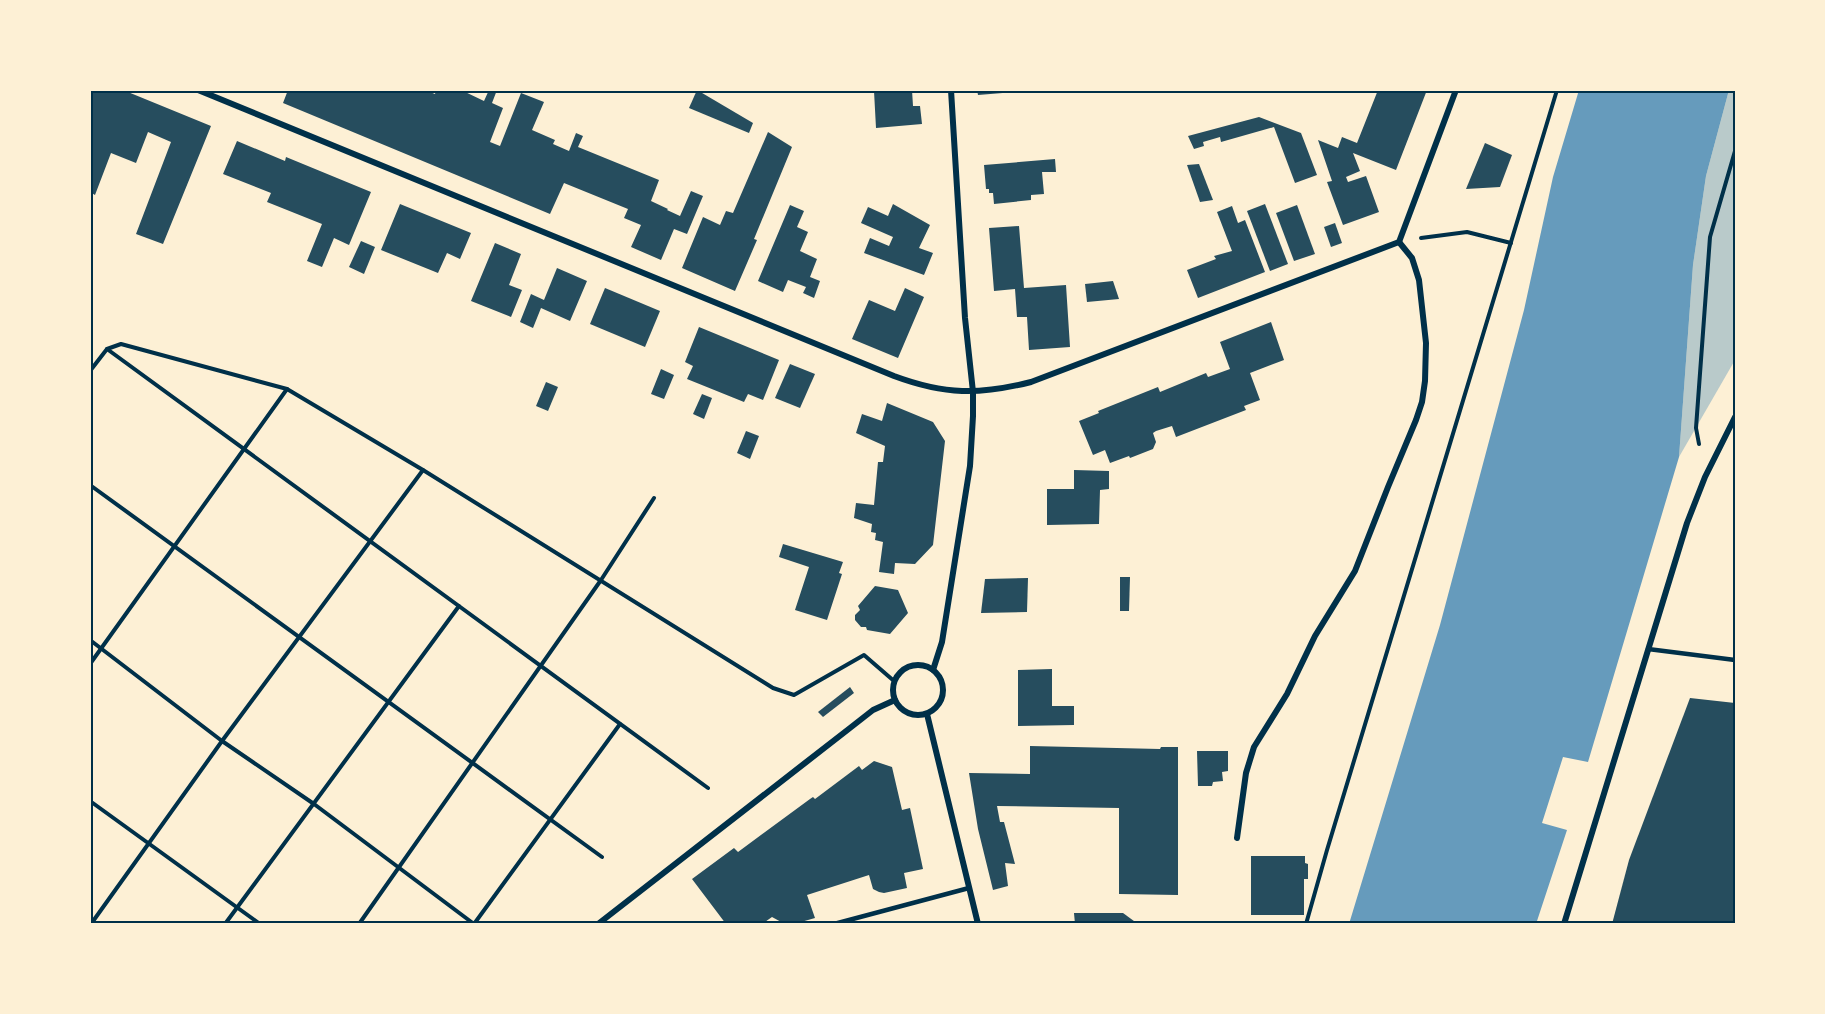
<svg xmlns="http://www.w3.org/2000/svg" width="1825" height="1014" font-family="'Work Sans',sans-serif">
<rect width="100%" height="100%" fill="#fdf0d5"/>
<!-- green -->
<path fill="#b9caca" d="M1729,90H1735V360L1679,457L1693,265L1706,176Z"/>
<!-- water -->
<path fill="#669bbc" d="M1579,90H1729L1706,176L1693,265L1679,457L1588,762L1563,757L1542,823L1567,830L1536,924H1349L1440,625L1524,310L1553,177Z"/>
<!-- building -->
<g fill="#264d5e">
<path d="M90,90H123L211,126L163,244L136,234L171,142L148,132L136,163L111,153L95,195L90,192Z"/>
<path d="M288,90H425L435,94L436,90H461L484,101L489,90H497L492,103L503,108L490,142L500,146L521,93L544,102L532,130L555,140L553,144L569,151L576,133L583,136L578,147L659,180L651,201L668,209L667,210L680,216L691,191L703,196L687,234L674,229L661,260L631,247L641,225L624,218L628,209L564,183L550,214L283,103Z"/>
<path d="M697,90L753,123L749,133L689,108Z"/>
<path d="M884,90H912L913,106H920L922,124L876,128L874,91Z"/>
<path d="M977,90H1015V92L978,95Z"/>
<path d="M1378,90H1427L1396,170L1353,153L1360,171L1346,177L1348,182L1366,176L1379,212L1343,225L1327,182L1332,181L1318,140L1338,148L1342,137L1357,143Z"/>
<path d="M1259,117L1301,133L1317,175L1295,183L1274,127L1221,142L1220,137L1203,142L1204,146L1194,149L1188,136Z"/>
<path d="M768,132L792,147L754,239L757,240L735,291L682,268L703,217L720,225L726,211L733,213Z"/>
<path d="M237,141L285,161L286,157L371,192L349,245L334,238L322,267L307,261L322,224L267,202L271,193L223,174Z"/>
<path d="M1485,143L1512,155L1500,187L1466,189Z"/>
<path d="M1055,159L1056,172H1042L1044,194L1031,195V200L994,204L993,193H989V189H986L984,165Z"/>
<path d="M1199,164L1213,200L1200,202L1187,165Z"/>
<path d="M400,204L471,233L460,259L447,253L438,273L381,250Z"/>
<path d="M893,204L930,225L919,248L933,253L924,275L864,253L870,238L889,246L893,237L861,223L868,207L888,216Z"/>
<path d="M1265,204L1288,264L1270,271L1247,211Z"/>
<path d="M790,205L804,211L797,227L808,232L800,251L817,259L810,277L820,281L814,298L803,293L806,287L788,280L783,292L758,281Z"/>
<path d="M1297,205L1315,254L1294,261L1276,213Z"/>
<path d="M1232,206L1238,223L1245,220L1265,272L1198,298L1187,270L1216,259L1214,256L1232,251L1217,212Z"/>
<path d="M1335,223L1342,243L1331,247L1324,227Z"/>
<path d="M1019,226L1024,288L1066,285L1070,347L1029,350L1027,317H1017L1015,289L994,291L989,228Z"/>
<path d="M361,241L375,247L364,274L349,267Z"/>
<path d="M495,243L521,254L509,285L522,290L511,317L471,301Z"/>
<path d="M557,268L587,281L570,321L541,308L533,328L520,322L531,294L544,300Z"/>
<path d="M1113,281L1119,299L1087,302L1085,284Z"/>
<path d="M605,288L660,311L645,347L590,324Z"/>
<path d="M905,288L924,297L898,358L852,339L869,300L895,311Z"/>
<path d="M1271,322L1284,360L1250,373L1260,400L1244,406L1246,410L1176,437L1172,426L1156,431L1153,433L1156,442L1153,449L1130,458L1129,456L1110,463L1105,450L1093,455L1079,421L1099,413L1098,411L1158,387L1160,392L1206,373L1208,377L1230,369L1220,342Z"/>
<path d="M699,327L779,360L763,400L748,394L744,402L687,379L693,366L685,362Z"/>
<path d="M790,364L815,374L800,408L775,398Z"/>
<path d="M661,369L674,375L664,399L651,394Z"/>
<path d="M546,382L558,387L548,411L536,406Z"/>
<path d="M702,394L712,398L704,419L693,414Z"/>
<path d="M887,403L933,422L945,441L933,545L915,564L895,563L894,574L879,572L883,542L875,540L876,533L871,532L872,524L854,518L856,503L874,505L878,462H883L885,446L856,433L862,414L882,421Z"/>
<path d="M746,431L759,436L750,459L737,453Z"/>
<path d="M1074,470L1109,471V489L1100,490L1099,524L1047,525V489H1074Z"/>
<path d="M783,544L843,562L839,573L842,574L827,620L795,610L809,567L779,557Z"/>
<path d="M1120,577H1130L1129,611H1120Z"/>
<path d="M1028,578L1027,612L981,613L985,579Z"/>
<path d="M875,586L898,590L908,613L890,634L867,630L866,627H861L855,620V615L860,610L858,606Z"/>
<path d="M1052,669V706H1074V725L1018,726V670Z"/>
<path d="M850,687L854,693L823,717L818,712Z"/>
<path d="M1690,698L1735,703V924H1612L1629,860Z"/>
<path d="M1030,746L1160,749L1161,747H1178V895L1119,894V808L997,806L1000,822H1004L1015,864L1005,863L1008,886L993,890L978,829L969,773L1030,774Z"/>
<path d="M1197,751H1228V771L1222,772L1223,781L1213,782L1212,786H1198Z"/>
<path d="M874,761L892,767L902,810L910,808L923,869L904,873L907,888L884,893L879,892L873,889L869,875L807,895L815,918L794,924L783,923L772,917L762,924H726L692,879L734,848L738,852L810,799L813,797L815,799L859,766L862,770Z"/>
<path d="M1251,856H1305V863L1308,864V879H1304V915H1251Z"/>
<path d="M1074,913H1123L1138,924H1075Z"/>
</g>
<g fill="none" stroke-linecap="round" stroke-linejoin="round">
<!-- path -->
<g stroke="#003049" stroke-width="4">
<path d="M1421,238L1467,232L1511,243"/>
<path d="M107,349L708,788"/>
<path d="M90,371L107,349L121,344L287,389L423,470L773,688L794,695L864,655L894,681"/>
<path d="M1699,444L1696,428L1710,237L1735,151"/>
<path d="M90,485L602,857"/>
<path d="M90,640L222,741L314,804L474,924"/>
<path d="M90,664L287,389"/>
<path d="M90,801L260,924"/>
<path d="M91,924L222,741L423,470"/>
<path d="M225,924L459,606"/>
<path d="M359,924L601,580L654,498"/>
<path d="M474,924L620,724"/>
<path d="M1306,924L1327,850L1557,90"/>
</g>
<!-- service -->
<g stroke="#003049" stroke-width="4.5">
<path d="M1648,649L1735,660"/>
<path d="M834,924L969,888"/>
</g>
<!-- minor -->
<g stroke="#003049" stroke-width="6">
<path d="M198,90L894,376C945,395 979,395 1031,382L1399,242L1456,90"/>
<circle cx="918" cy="690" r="25"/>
<path d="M933,670L942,642L970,466L973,416V392L965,318L951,90"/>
<path d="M927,714L978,924"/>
<path d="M1237,838L1246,773L1254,747L1287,694L1315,636L1355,571L1388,487L1416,420L1422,402L1425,381L1426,343L1419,280L1412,258L1399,242"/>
<path d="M598,924L850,728L873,710L895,700"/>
<path d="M1564,924L1687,523L1705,477L1735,417"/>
</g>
</g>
<!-- border -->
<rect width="1825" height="1014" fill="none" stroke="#fdf0d5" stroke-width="183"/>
<rect x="92" y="92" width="1642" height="830" fill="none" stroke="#003049" stroke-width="2"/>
</svg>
